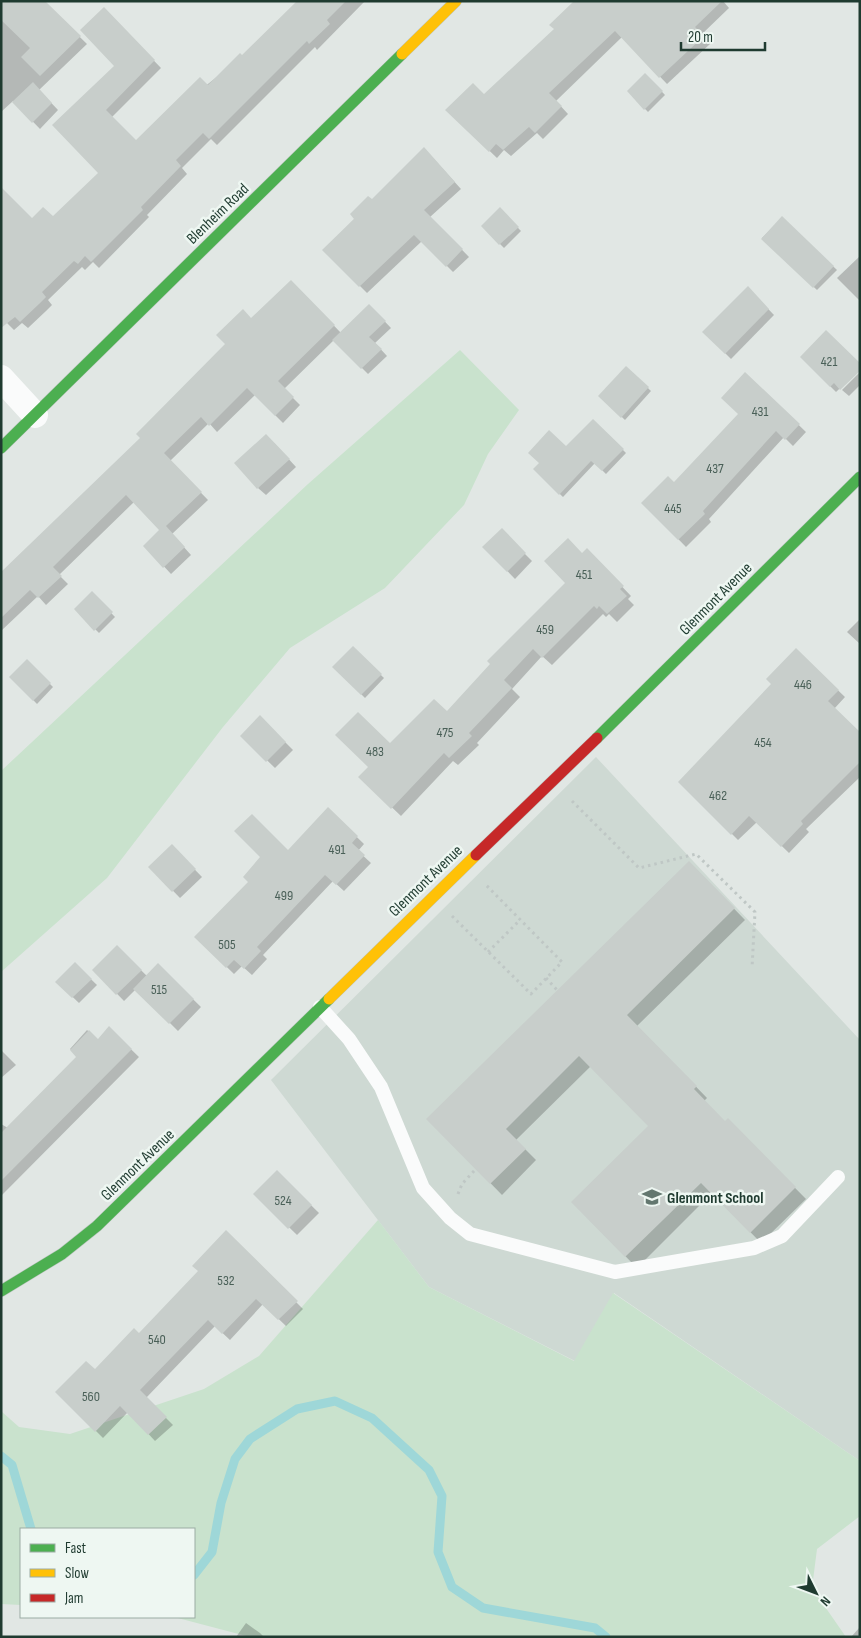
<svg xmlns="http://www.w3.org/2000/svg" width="861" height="1638" font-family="'Sofia Sans Condensed',sans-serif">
<rect width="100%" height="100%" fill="#e1e7e4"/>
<!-- built -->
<path fill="#ced9d3" d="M596,757L860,1040V1461L614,1293L575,1361L429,1287L271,1080Z"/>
<!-- green -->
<g fill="#c9e2cd">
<path d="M460,350L519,410L488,454L464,505L385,588L290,648L223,727L107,878L1,972V771L308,484Z"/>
<path d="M378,1220L429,1287L574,1361L613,1293L860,1461V1516L817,1549L812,1588L846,1637H250L174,1617H194V1529H21V1605L1,1604V1411L19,1427L70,1434L204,1389L259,1356Z"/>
</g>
<!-- shadow -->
<g fill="#0003">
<path d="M1,1H47L45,3L87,44L39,90L58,110L40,129L13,101L1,112Z"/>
<path d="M299,1H365L317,50L315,47L217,145L211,139L182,168L187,174L147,215L149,217L99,268L93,262L85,270L82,267L48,300L52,305L46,311L28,328L22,323L14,330L7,323L32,220L53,218L100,173L53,125L116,66L104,9L161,68L112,117L136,141L242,57Z"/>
<path d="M576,1H723L729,8L701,35L710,44L667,84L622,37L556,101L568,114L543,139L537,133L511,156L504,150L497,158L447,110L484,96L555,29Z"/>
<path d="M645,74L665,95L648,112L628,91Z"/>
<path d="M431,156L461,189L430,217L469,257L453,272L422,241L367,293L324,250L372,201Z"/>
<path d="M500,209L521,231L504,248L482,226Z"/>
<path d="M782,218L837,270L817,290L762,238Z"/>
<path d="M860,256V301L837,278Z"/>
<path d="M291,281L341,333L369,305L391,328L375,343L387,356L368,374L334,340L284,389L300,405L283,423L255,395L217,432L209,423L170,461L208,500L172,534L191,555L171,574L145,546L161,530L134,502L59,575L68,584L46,605L38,596L1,631V574L142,438L251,319Z"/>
<path d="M748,288L774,315L731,359L704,332Z"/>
<path d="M801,357L859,370L836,392Z"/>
<path d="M626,367L651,391L625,420L600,396Z"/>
<path d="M860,372V385L849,396L842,390Z"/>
<path d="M745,373L806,432L793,446L784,437L709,519L711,522L686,547L643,503L674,484L739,414Z"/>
<path d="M593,420L626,453L606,474L595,463L563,497L534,469L566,448Z"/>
<path d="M274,443L296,467L266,495L258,488Z"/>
<path d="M501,530L532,561L515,579L484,547Z"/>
<path d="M587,550L631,596L628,599L634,605L617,622L609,614L606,617L603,614L552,665L542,656L512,689L520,697L477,743L479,745L458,765L453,761L401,816L360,777L390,745L447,713L567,583L582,554Z"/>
<path d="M92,593L115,617L99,633L75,609Z"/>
<path d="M860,619V644L847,632Z"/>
<path d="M353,648L384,678L365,698L334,667Z"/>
<path d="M796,650L845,697L834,709L860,734V777L806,829L809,832L789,853L757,822L738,840L680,782L773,684Z"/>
<path d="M27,661L53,687L37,704L11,677Z"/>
<path d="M260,717L293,750L275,768L242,736Z"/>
<path d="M328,809L364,844L358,851L371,863L344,891L333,881L263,955L267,959L252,975L242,966L234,974L196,937L288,852Z"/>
<path d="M172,846L202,877L180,898L150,867Z"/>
<path d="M689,862L745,920L637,1026L707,1098L704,1101L725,1123L728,1120L806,1199L761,1243L712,1193L637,1268L572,1202L650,1126L591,1066L516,1140L536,1160L502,1195L428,1119Z"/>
<path d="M117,947L147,976L158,965L201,1007L178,1031L136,989L124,1001L94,970Z"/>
<path d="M75,964L97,985L79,1003L57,982Z"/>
<path d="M109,1028L139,1057L1,1196V1124L8,1128L78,1057L70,1049L87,1030L98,1040Z"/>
<path d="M1,1050L16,1065L1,1078Z"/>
<path d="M277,1172L319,1213L297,1235L255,1194Z"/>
<path d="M226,1232L303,1309L286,1326L263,1304L230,1340L215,1326L146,1398L173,1425L155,1441L128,1412L103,1438L57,1392L95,1371L139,1335L200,1272Z"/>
<path d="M246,1623L260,1633L264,1637H236Z"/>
<path d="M860,1627V1637H851Z"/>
</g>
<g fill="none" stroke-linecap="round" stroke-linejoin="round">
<!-- stream -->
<g stroke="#9ed7d8" stroke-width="9">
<path d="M1,1456L12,1465L31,1529"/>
<path d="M194,1575L212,1552L221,1503L235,1459L250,1439L297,1409L335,1401L372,1418L429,1470L442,1496L438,1552L452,1587L483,1608L595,1628L606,1637"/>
</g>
</g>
<!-- building -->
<g fill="#c8cecb">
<path d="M1,1H45L81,36L40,76L21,57L30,48L1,20Z"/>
<path d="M297,1H346L327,20L330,24L309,44L307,41L209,139L203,133L176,160L181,166L141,207L143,210L91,262L85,256L78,264L74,261L42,292L46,297L39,304L20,322L15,317L1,328V187L32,218L43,207L53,216L98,173L52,125L114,66L80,30L104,7L155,60L106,110L136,140L200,77L208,85L240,53L242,55Z"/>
<path d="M574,1H722L695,27L704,36L659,78L615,31L549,93L562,106L535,133L529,127L503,150L496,144L489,152L445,110L473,83L484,94L554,29L549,25Z"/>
<path d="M645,73L663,91L644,110L627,91Z"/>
<path d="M33,82L52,103L32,123L12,102Z"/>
<path d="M424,147L455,182L424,210L463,249L446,267L414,235L359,287L322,250L354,219L350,214L368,196L372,199Z"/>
<path d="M500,207L519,227L499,245L481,226Z"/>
<path d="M782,216L834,266L813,288L761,239Z"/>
<path d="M291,280L335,325L278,381L294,397L275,416L247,388L209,426L201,417L164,453L202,492L166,526L185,547L163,568L143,546L159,530L126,495L53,567L62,576L38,598L30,590L1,618V572L140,438L136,434L225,344L216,335L243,309L251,318Z"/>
<path d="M748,286L769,309L725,354L702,332Z"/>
<path d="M369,304L386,321L369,337L382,349L361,369L332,340Z"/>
<path d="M826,330L860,363V371L840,390L834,383L830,387L800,357Z"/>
<path d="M626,366L649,387L621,418L598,396Z"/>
<path d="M745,372L800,424L785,440L776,431L703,511L705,514L678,540L641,503L668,476L674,482L738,414L721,398Z"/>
<path d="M593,419L624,449L602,471L591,461L559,495L533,469L539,463L528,453L549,430L566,446Z"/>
<path d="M266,434L290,459L257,489L234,463Z"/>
<path d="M502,528L526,553L507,572L482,547Z"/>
<path d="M568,538L582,553L587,548L624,586L620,589L627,596L607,614L599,606L597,609L594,606L542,658L533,649L504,680L512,688L469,733L472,736L449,758L444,753L391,809L358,777L368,767L335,735L358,712L390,743L434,699L447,711L490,664L487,661L565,583L544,561Z"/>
<path d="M92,591L113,612L94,631L74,609Z"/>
<path d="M353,646L382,674L361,695L332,667Z"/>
<path d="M796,648L839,690L828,701L860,732V762L801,821L803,824L781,847L749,816L731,835L678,782L771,684L766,679Z"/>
<path d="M27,659L51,683L33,701L9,677Z"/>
<path d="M260,715L286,742L266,762L240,736Z"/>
<path d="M328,807L358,836L352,843L365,855L336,885L325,875L257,947L261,951L244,969L234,960L226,968L194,937L248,882L243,877L260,857L234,831L252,814L288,850Z"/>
<path d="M172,844L196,869L172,892L148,867Z"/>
<path d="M689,861L735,908L627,1015L697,1086L694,1089L725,1121L728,1118L796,1187L750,1233L701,1183L625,1257L571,1202L648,1126L579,1056L506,1129L526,1149L490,1184L426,1119Z"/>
<path d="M117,945L142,970L116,995L92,970Z"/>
<path d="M75,962L92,979L72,998L55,982Z"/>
<path d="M158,963L194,999L169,1024L133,989Z"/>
<path d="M109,1026L132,1049L1,1181V1133L76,1057L70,1050L89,1030L98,1039Z"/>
<path d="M277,1170L312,1205L288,1229L253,1194Z"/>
<path d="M226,1230L298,1301L278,1320L256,1299L222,1334L208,1320L140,1390L167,1417L148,1435L120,1406L95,1432L55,1392L86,1361L95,1369L134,1328L139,1333L198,1271L192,1266Z"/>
</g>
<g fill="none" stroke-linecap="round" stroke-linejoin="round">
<defs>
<g id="fast">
<path d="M1,448L402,54"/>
<path d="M597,738L860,477"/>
<path d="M1,1291L62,1254L97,1226L329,999"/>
</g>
<g id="slow">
<path d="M402,54L456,1"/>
<path d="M329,999L476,855"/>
</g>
<path id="jam" d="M476,855L597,738"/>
</defs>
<!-- fast casing -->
<use href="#fast" stroke="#bac4bf" stroke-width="12"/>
<!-- slow casing -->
<use href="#slow" stroke="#bac4bf" stroke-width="12"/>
<!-- jam casing -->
<use href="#jam" stroke="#bac4bf" stroke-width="12"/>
<!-- path -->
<g stroke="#bfc7c5" stroke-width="3" stroke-dasharray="2.5 4" stroke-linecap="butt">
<path d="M572,801L639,868L696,854L755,912L752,968"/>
<path d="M452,916L531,994L562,962L486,885"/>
<path d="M488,952L520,920"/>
<path d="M546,978L557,990"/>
<path d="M458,1194L462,1184L475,1170"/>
</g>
<!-- lane -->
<path stroke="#fafbfb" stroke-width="14" d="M320,1007L349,1039L381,1087L423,1188L450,1218L470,1234L615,1272L754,1248L782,1236L838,1177"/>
<!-- street -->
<path stroke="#fafbfb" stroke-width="26" d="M1,378L35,415"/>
<!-- fast -->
<use href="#fast" stroke="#4caf50" stroke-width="11"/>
<!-- slow -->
<use href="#slow" stroke="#ffc107" stroke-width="11"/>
<!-- jam -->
<use href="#jam" stroke="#c62828" stroke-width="11"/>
</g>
<!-- icons -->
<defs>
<symbol id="school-bare" viewBox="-9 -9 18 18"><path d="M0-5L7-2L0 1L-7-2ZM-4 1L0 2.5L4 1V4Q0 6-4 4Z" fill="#63776f" stroke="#eef7f2" stroke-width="2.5" paint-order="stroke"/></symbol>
</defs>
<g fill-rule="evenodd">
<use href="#school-bare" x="638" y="1183" width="28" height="28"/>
</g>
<g text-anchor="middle" stroke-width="5" stroke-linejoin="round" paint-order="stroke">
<!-- number labels -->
<g font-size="14" fill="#4a6058">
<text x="829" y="366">421</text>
<text x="760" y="416">431</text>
<text x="715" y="473">437</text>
<text x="673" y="513">445</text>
<text x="584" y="579">451</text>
<text x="545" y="634">459</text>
<text x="803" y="689">446</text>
<text x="445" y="737">475</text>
<text x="763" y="747">454</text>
<text x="375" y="756">483</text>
<text x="718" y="800">462</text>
<text x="337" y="854">491</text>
<text x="284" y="900">499</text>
<text x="227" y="949">505</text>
<text x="159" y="994">515</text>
<text x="283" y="1205">524</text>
<text x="226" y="1285">532</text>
<text x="157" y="1344">540</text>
<text x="91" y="1401">560</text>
</g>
<!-- street labels -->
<g font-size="16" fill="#1f3b30" stroke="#eef7f2">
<text transform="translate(217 213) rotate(-44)" y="6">Blenheim Road</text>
<text transform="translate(715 598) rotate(-45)" y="6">Glenmont Avenue</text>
<text transform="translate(425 880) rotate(-44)" y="6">Glenmont Avenue</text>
<text transform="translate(137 1164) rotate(-44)" y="6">Glenmont Avenue</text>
</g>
<!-- poi labels -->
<g font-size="16" font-weight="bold" fill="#1f3b30" stroke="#eef7f2" text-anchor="start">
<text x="667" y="1203">Glenmont School</text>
</g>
</g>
<!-- border -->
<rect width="861" height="1638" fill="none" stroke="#1f3b30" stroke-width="5"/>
<!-- legend -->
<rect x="20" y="1528" width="175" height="90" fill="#eef7f2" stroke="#9baca4"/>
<rect x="30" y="1544" width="25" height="8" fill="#4caf50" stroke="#9baca4"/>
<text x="65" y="1553" font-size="15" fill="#1f3b30">Fast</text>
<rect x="30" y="1569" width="25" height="8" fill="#ffc107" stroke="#9baca4"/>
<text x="65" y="1578" font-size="15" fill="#1f3b30">Slow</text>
<rect x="30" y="1594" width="25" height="8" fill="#c62828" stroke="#9baca4"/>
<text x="65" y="1603" font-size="15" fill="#1f3b30">Jam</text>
<!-- north arrow -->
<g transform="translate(816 1593) rotate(132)" stroke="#eef7f2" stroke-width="4" paint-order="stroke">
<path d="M0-4L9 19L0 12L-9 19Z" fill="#1f3b30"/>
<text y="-8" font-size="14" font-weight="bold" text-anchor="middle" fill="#1f3b30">N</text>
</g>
<!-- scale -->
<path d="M681 42v8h84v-8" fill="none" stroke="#1f3b30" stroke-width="2.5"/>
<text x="688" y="42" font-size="15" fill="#1f3b30" stroke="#eef7f2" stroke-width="4" paint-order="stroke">20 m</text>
</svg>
